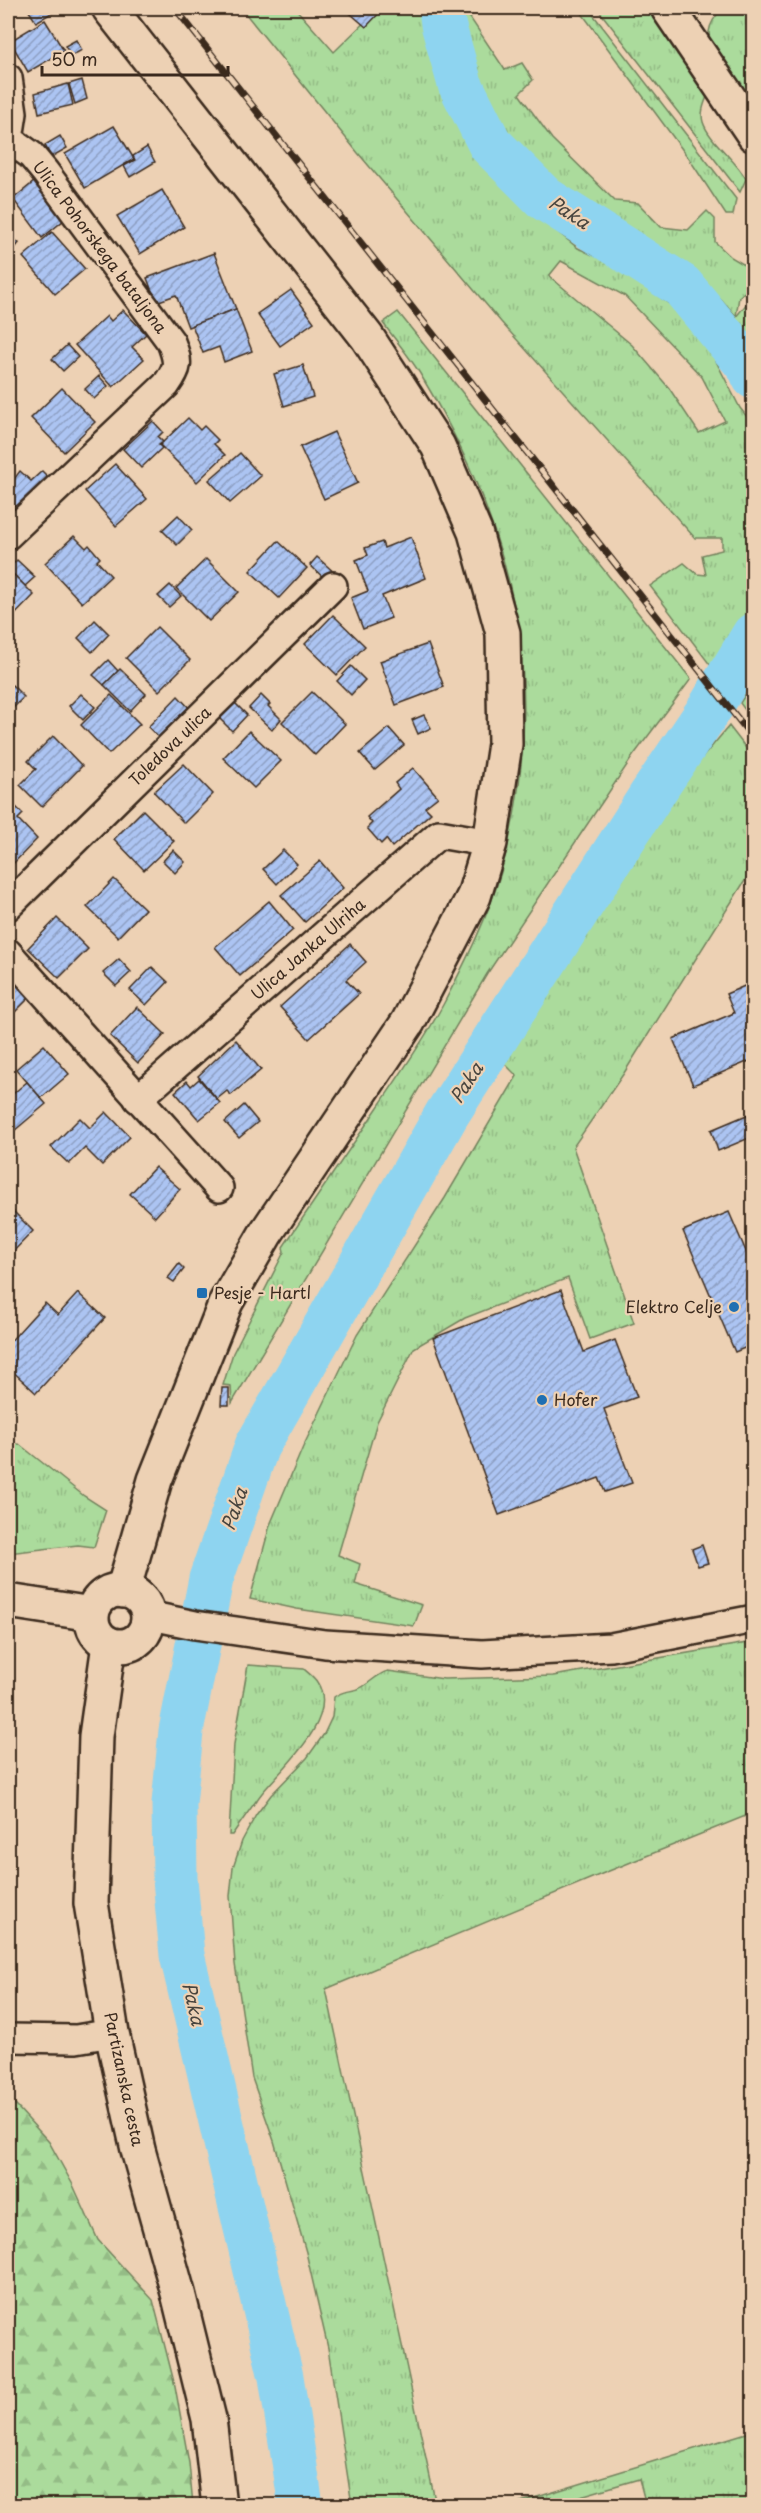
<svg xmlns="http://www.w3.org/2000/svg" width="761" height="2513" font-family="'Playpen Sans',sans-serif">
<defs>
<pattern id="grass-tufts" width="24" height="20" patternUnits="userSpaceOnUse" patternTransform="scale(1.5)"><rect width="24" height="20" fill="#abdb9c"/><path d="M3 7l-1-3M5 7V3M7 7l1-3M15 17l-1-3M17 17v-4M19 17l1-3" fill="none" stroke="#94bc86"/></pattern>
<pattern id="forest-firs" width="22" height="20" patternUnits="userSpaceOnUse" patternTransform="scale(1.5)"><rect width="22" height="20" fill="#abdb9c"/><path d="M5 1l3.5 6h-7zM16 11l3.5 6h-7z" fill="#94bc86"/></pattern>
<pattern id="building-hatch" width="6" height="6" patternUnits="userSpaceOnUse" patternTransform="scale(1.5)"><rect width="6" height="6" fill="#acc4f2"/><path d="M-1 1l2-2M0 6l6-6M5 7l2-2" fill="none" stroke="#8d9fc3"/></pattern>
</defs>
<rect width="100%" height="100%" fill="#edd1b4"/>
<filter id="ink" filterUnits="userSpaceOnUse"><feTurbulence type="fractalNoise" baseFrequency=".0167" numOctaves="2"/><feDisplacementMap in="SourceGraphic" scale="12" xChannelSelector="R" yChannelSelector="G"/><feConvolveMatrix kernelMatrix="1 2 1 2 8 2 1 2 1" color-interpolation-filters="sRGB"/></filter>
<g filter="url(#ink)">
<!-- grass -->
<g fill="url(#grass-tufts)" stroke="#73825d" stroke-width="1.5" fill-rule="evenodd">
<path d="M241,8H295L334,52L379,8H425L448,101L470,142L530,210L578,248L616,266L697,324L740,408L753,424V603L731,651L717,674L650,586L684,563L697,574L706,575L702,555L722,550V538H695L501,322L358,153ZM561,261L625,296L702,377L725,421L699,433L669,388L632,345L549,276Z"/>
<path d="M578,8H588L736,199L733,215H726L690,160Z"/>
<path d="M597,8H646L708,94C705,102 700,112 703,122C709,141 736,160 746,179L740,192Z"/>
<path d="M723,8H753V110C739,90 708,58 709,32C710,23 717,14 723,8Z"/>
<path d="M452,10L469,16L505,70L522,63L533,80L519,94L552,139L615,201L638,203L661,227L688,230L707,211L715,219V242L731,257L748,267L749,288L739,297L736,316L722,300L695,274L636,233L574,204L540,178L501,138L480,101L468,71Z"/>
<path d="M753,296V349L730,324Z"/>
<path d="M398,312L691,679L633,756L487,974L232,1403L231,1386L223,1385L233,1353L284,1252L283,1247C315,1200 347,1153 378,1107C401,1073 425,1039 444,1003C466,961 488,917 501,872C551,691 517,535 422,377C411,358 396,341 383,323Z"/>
<path d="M753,682V721L740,703Z"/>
<path d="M729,726L753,757V873L751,871L624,1073L573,1147L634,1323L590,1339L568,1278L465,1318L414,1348L377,1422L338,1555L360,1564L355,1584L422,1605L414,1626L297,1609L250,1599L270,1525L303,1447L357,1335L445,1198L517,1076L498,1057L681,783Z"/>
<path d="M19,1444L84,1496L106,1510L94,1547L78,1545L8,1553V1445Z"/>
<path d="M753,1642V1813L604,1873L326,1989L436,2505H352L328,2348L306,2252L274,2141L252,2078L235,1964L230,1896L233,1868L242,1841L256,1815L271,1795L307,1758L324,1734L332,1717L334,1697C341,1691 349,1692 358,1689C369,1685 376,1674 388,1671L444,1679L553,1676Z"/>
<path d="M248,1665L304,1669C308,1673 314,1677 317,1682C341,1718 282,1768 262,1793C252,1806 242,1821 232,1835H229L234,1744Z"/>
<path d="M753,2431V2505H646L639,2479L550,2505H511Z"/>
</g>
<!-- forest -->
<path fill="url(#forest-firs)" stroke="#73825d" stroke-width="1.5" d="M8,2097L49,2142L73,2185L98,2240L153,2300L175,2386L189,2463L193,2505H8Z"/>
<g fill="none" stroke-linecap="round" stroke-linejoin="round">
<!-- river -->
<g stroke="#8ed4f0" stroke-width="45">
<path d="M441,8L443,24L460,84L490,144L544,198L682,286L750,368L754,377"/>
<path d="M301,2506L281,2377L182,1955L175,1879L174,1804L181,1731L211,1579L257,1446L447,1114L652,794L708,711L754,635"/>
</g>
</g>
<!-- building -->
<g fill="url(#building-hatch)" stroke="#3b2a1e" stroke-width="1.5">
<path d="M27,8H55L57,10L36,22Z"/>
<path d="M344,8H384L366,27Z"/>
<path d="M45,20L64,51L28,72L10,41Z"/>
<path d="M76,40L82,50L71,56L65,46Z"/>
<path d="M82,80L87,99L75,104L69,84Z"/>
<path d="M68,84L73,105L39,113L35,93Z"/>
<path d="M114,126L134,159L85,188L65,154Z"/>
<path d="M60,136L67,148L51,157L45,145Z"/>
<path d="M147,147L155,162L130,177L124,166L135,160L133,156Z"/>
<path d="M35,181L64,220L42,238L13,199Z"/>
<path d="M162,190L184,227L140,254L117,216Z"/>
<path d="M52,232L85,269L55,294L23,257Z"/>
<path d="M8,234L19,243L8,257Z"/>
<path d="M214,253L236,309L188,327L176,295L156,302L147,278Z"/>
<path d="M291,290L314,322L280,346L257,314Z"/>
<path d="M236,309L252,351L224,362L219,347L203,353L192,325Z"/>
<path d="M123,310L146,334L132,347L144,359L113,387L75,345L107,316L111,321Z"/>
<path d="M67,345L78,357L63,371L52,359Z"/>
<path d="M303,365L313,397L284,406L274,374Z"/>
<path d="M99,376L108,386L94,399L85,389Z"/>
<path d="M62,388L95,422L64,452L31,418Z"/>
<path d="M188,418L200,430L204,426L218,440L214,444L225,455L197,482L160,445Z"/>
<path d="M153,421L163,432L158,437L163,442L159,445L162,448L141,468L123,449Z"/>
<path d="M334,432L358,483L324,499L300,447Z"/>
<path d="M240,453L261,476L230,503L209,480Z"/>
<path d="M115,464L147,499L116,526L85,491Z"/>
<path d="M20,471L31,481L42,471L52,481L21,512L8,499V487Z"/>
<path d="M178,515L192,530L177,545L162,530Z"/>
<path d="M74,536L86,548L89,545L100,558L97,561L111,576L82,603L45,563Z"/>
<path d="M411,537L426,578L382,596L391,618L363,629L351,598L368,591L356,560L368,555L365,548L382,542L384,548Z"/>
<path d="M278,541L307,568L279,598L250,571Z"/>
<path d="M317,557L336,574L328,582L310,565Z"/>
<path d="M206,559L239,592L209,621L176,588Z"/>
<path d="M17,560L35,577L25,586L8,569Z"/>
<path d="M8,569L34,595L8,622Z"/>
<path d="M170,585L181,596L169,607L158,596Z"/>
<path d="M333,615L365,646L337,675L305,644Z"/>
<path d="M95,620L109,634L92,652L78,638Z"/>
<path d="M157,627L190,660L159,691L126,658Z"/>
<path d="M428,644L444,687L396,705L380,661Z"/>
<path d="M108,660L118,671L104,685L93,675Z"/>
<path d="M351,666L365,680L351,695L337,681Z"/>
<path d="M120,669L146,694L130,711L104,685Z"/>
<path d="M12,685L24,697L9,712L8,690Z"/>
<path d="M312,692L345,724L315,755L282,722Z"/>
<path d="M81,694L95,707L83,720L69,706Z"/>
<path d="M111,695L140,724L109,754L81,725Z"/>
<path d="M261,695L270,704L268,706L281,719L272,730L249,708Z"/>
<path d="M178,696L193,712L163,742L148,727Z"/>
<path d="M232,700L247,715L232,731L216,715Z"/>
<path d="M424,715L431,728L418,734L412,720Z"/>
<path d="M389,728L404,745L375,770L360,753Z"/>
<path d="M249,731L281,761L254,788L223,758Z"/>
<path d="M53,736L82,766L42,807L20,785L36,769L28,761Z"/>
<path d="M184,764L213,794L184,823L154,792Z"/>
<path d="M413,768L438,797L425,807L431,813L392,847L386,839L381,844L367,828L372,823L367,817L399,789L395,783Z"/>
<path d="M8,799L23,814L18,819L37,839L8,869Z"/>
<path d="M143,810L174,841L144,870L114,839Z"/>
<path d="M173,850L185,862L175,873L163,861Z"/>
<path d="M283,850L297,864L277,884L263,869Z"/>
<path d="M320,861L343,888L305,922L281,895Z"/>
<path d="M114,879L145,909L118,937L87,907Z"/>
<path d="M269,901L293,930L240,976L215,947Z"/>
<path d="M57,918L88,949L59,978L28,948Z"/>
<path d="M350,944L366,962L346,980L359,994L309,1039L280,1007Z"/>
<path d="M119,959L131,972L116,986L103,973Z"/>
<path d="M152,967L168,982L146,1005L130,990Z"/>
<path d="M8,972L31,996L8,1019Z"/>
<path d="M754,982V1059L693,1085L673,1039L734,1013L726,994Z"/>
<path d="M137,1007L165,1034L138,1063L110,1036Z"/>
<path d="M236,1040L261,1070L231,1095L227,1091L217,1099L198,1076Z"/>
<path d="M44,1045L69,1074L41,1098L16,1069Z"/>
<path d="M199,1079L220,1103L199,1120L175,1092L187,1081L191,1086Z"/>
<path d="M27,1082L46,1104L14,1131L8,1124V1098Z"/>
<path d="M244,1105L258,1122L239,1138L225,1122Z"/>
<path d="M106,1112L130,1137L102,1165L85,1148L69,1164L51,1147L80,1118L90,1128Z"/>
<path d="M754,1112V1136L718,1151L711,1130Z"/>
<path d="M155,1167L180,1189L155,1217L130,1194Z"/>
<path d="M8,1206L33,1231L8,1257Z"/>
<path d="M729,1212L754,1270V1344L735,1352L683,1231Z"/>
<path d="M179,1264L184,1269L174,1282L168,1278Z"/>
<path d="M561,1290L584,1352L615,1340L637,1397L604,1409L632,1483L605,1492L599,1478L499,1515L433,1338Z"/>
<path d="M78,1293L105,1318L36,1393L8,1367V1344L45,1303L58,1315Z"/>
<path d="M222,1388H229V1405H221Z"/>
<path d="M702,1545L708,1563L698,1566L692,1549Z"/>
</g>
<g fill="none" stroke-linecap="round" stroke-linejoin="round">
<defs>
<g id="minor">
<path d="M8,78L13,113L9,139L31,155L45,172L171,342C179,363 179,367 166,385L8,535"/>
<path d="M8,906L333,586"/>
<path d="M8,953L219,1188"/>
<path d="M138,1099L439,834L490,843"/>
<path d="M147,1615L195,1625L325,1644L482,1654L611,1647L754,1619"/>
<path d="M8,2038L76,2039L112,2033"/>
</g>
<g id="tertiary">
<path d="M668,8L754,135"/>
<path d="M8,1601L92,1614"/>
</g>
<g id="secondary">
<path d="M109,8L367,337L438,446L475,532L503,633L505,744L490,843L474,896L408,1022L266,1233L226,1302L155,1480L123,1591"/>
<circle cx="120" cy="1618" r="28"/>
<path d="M109,1644L96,1736L91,1903L112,2033L138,2150L178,2293L209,2419L219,2506"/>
</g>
</defs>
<!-- minor casing -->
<use href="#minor" stroke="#3b2a1e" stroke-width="32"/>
<!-- tertiary casing -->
<use href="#tertiary" stroke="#3b2a1e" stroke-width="38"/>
<!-- secondary casing -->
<use href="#secondary" stroke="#3b2a1e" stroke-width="38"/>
<!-- minor -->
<use href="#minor" stroke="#edd1b4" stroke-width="27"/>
<!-- tertiary -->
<use href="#tertiary" stroke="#edd1b4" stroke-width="33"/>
<!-- secondary -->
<use href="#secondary" stroke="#edd1b4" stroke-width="33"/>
<defs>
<path id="rail" d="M175,8L754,739"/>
</defs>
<!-- rail casing -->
<use href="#rail" stroke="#3b2a1e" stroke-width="7"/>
<!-- rail -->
<use href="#rail" stroke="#edd1b4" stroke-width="4.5" stroke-dasharray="14" stroke-linecap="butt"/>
</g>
</g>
<!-- markers -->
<g fill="#1f6fb2" stroke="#edd1b4" stroke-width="2">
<rect x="196" y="1287" width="12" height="12" rx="3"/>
<circle cx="734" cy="1307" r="6"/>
<circle cx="542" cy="1400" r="6"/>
</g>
<g text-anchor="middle" stroke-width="4.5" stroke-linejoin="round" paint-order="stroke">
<!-- street labels -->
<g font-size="16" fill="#3b2a1e" stroke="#edd1b4">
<text transform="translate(100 247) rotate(53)" y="6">Ulica Pohorskega bataljona</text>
<text transform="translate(170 746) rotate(-44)" y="6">Toledova ulica</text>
<text transform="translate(308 949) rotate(-41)" y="6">Ulica Janka Ulriha</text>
<text transform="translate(124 2079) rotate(78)" y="6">Partizanska cesta</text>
</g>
<!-- poi labels -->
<g font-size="16" fill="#3b2a1e" stroke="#edd1b4" text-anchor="start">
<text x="214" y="1299">Pesje - Hartl</text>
<text x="722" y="1313" text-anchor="end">Elektro Celje</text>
<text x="554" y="1406">Hofer</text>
</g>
<!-- water labels -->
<g font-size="18" font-style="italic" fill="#47443e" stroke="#edd1b4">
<text transform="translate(569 213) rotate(33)" y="6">Paka</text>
<text transform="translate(467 1083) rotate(-57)" y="6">Paka</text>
<text transform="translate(235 1509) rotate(-71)" y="6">Paka</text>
<text transform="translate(193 2004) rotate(77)" y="6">Paka</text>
</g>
</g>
<!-- margin -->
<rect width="761" height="2513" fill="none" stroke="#edd1b4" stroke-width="30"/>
<rect x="15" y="15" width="731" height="2483" fill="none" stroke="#3b2a1e" stroke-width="2" filter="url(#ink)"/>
<!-- scale -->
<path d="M42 66v9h186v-9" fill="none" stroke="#3b2a1e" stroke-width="3"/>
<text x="51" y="66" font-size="18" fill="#3b2a1e" stroke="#edd1b4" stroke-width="4.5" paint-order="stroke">50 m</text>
</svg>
